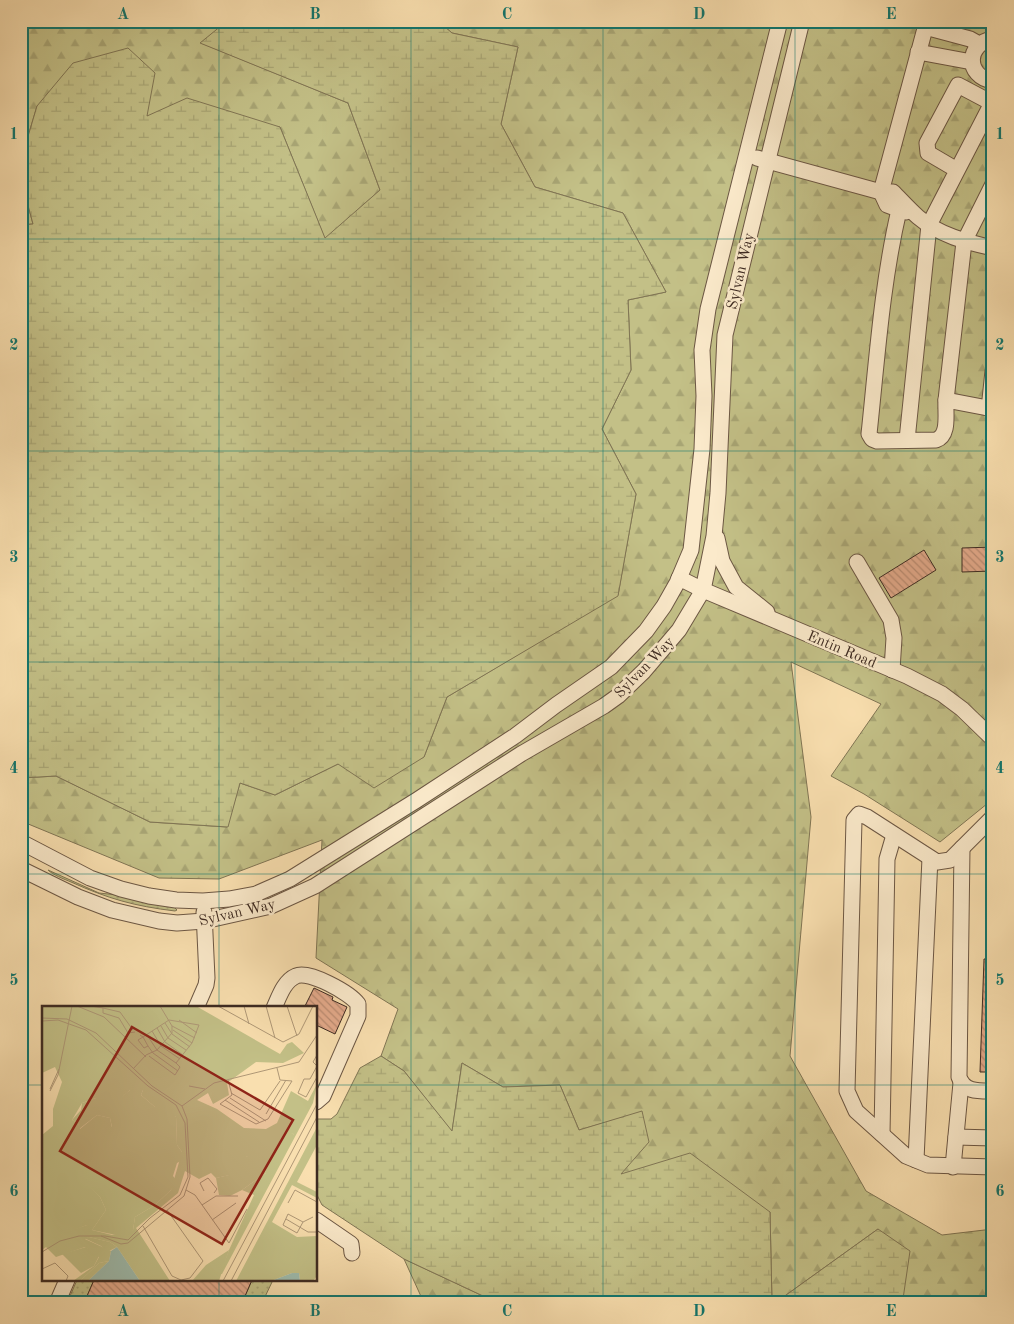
<svg xmlns="http://www.w3.org/2000/svg" width="1014" height="1324" font-family="'Old Standard TT',serif">
<defs>
<pattern id="grass-dots" width="8" height="8" patternUnits="userSpaceOnUse" patternTransform="scale(1.25)"><rect width="8" height="8" fill="#c3c087"/><path d="M2 2h.1M6 6h.1" fill="none" stroke="#a8a574" stroke-width="1.8" stroke-linecap="round"/></pattern>
<pattern id="forest-firs" width="22" height="20" patternUnits="userSpaceOnUse" patternTransform="scale(1.25)"><rect width="22" height="20" fill="#c3c087"/><path d="M5 1l3.5 6h-7zM16 11l3.5 6h-7z" fill="#a8a574"/></pattern>
<pattern id="wetland-marsh" width="20" height="14" patternUnits="userSpaceOnUse" patternTransform="scale(1.25)"><rect width="20" height="14" fill="#c3c087"/><path d="M1 5h8M5 5V1M11 12h8M15 12V8" fill="none" stroke="#a8a574"/></pattern>
<pattern id="building-back-hatch" width="6" height="6" patternUnits="userSpaceOnUse" patternTransform="scale(1.25)"><rect width="6" height="6" fill="#e3a98a"/><path d="M-1 5l2 2M0 0l6 6M5-1l2 2" fill="none" stroke="#b98a70"/></pattern>
</defs>
<rect width="100%" height="100%" fill="#f9dfaf"/>
<filter id="stains"><feTurbulence type="fractalNoise" baseFrequency=".004" numOctaves="4"/><feColorMatrix values="0 0 0 0 .2 0 0 0 0 .09 0 0 0 0 .02 0 0 0 .5 -.17"/></filter>
<radialGradient id="worn" r=".72"><stop offset=".6" stop-color="#630" stop-opacity="0"/><stop offset="1" stop-color="#630" stop-opacity=".3"/></radialGradient>
<!-- grass -->
<g fill="url(#grass-dots)" stroke="#807554">
<path d="M48,870L99,893L127,896L174,907L177,910L175,911C134,906 109,899 71,882C64,879 53,875 48,870Z"/>
<path d="M77,1280H94L84,1303H67Z"/>
<path d="M252,1280H273L262,1303H242Z"/>
</g>
<!-- forest -->
<g fill="url(#forest-firs)" stroke="#807554">
<path d="M21,21H227L201,43L348,103L380,190L325,239L280,127L37,106L21,160Z"/>
<path d="M438,21H993V799L940,842L864,794L831,776L881,704L791,662L811,817L790,1056L866,1191L942,1235L993,1229V1303H905L878,1229L775,1303H772L770,1212L620,1175L642,1112L579,1130L560,1085L503,1087L462,1063L452,1132L404,1071L381,1056L398,1009L316,958L322,840L219,879L159,878L21,821V778L56,776L150,822L227,827L240,783L275,795L338,764L424,757L447,697L618,595L636,494L602,429L631,370L628,300L666,292L623,213L535,187L501,124L518,47L452,33Z"/>
<path d="M21,179L33,224L21,225Z"/>
<path d="M404,1259L498,1303H424Z"/>
</g>
<!-- wetland -->
<g fill="url(#wetland-marsh)" stroke="#807554">
<path d="M227,21H438L452,33L518,47L501,124L535,187L623,213L666,292L628,300L631,370L602,429L636,494L618,596L447,697L424,757L374,788L338,764L275,795L240,783L228,827L150,822L56,776L21,778V225L33,224L21,179V160L37,106L73,63L128,48L155,73L147,116L187,98L280,127L325,238L380,190L348,103L200,43Z"/>
<path d="M381,1056L404,1071L452,1131L462,1063L503,1087L560,1085L579,1130L642,1111L649,1142L621,1174L690,1153L770,1212L772,1303H498L404,1259L322,1205L316,1193V1119H331L337,1114L360,1068Z"/>
<path d="M878,1229L910,1251L903,1299L905,1303H775Z"/>
</g>
<!-- building -->
<g fill="url(#building-back-hatch)" stroke="#3d2a21">
<path d="M993,547V571L962,572V548Z"/>
<path d="M924,550L936,570L891,598L879,578Z"/>
<path d="M984,959H993V1072H980Z"/>
<path d="M314,988L333,997L332,1000L347,1007L335,1034L316,1025V1008H304Z"/>
<path d="M94,1280H252L242,1303H84Z"/>
</g>
<g fill="none" stroke-linecap="round" stroke-linejoin="round">
<defs>
<g id="minor">
<path d="M925,27L970,39L979,44"/>
<path d="M993,39C966,43 965,77 993,81"/>
<path d="M918,52L972,62"/>
<path d="M757,158L881,192H893C901,200 909,209 918,217C939,235 966,242 993,248"/>
<path d="M899,210C882,283 877,359 869,434L872,439L877,441L936,440C950,435 945,413 946,400L993,409"/>
<path d="M906,212L887,205L881,192L927,21"/>
<path d="M946,400L964,242L993,184"/>
<path d="M989,409L993,371"/>
<path d="M907,440L929,225L992,103L958,85L927,143L928,153L957,170"/>
<path d="M717,538L722,561L736,587L767,612"/>
<path d="M857,562L891,620L894,638L892,670"/>
<path d="M679,578L703,590L907,676L942,694L962,709L993,739"/>
<path d="M993,817L950,860L937,862L867,817L859,814L854,820L847,1091L856,1111L906,1156L928,1165L993,1167"/>
<path d="M21,842L90,878L121,889L149,896L176,900L203,901L229,899L256,894L290,879L417,800L515,736L556,705L611,667L646,631L664,606L677,583L691,550L702,449L704,396L702,350L708,309L780,21"/>
<path d="M962,848L959,1077C964,1092 978,1091 993,1091"/>
<path d="M21,869L78,897L112,910L159,921L177,923L204,921L271,906L315,886L521,754L604,706L618,696L644,671L679,630L703,590L714,536L718,493L725,335L802,21"/>
<path d="M196,1008L206,985L207,978L204,912"/>
<path d="M274,1008C279,997 284,981 296,976C309,970 350,993 358,1004V1016L323,1096L316,1102"/>
<path d="M882,1134L887,859L894,835"/>
<path d="M956,1137L993,1138"/>
<path d="M916,1160L930,858"/>
<path d="M953,1167L961,1083"/>
<path d="M316,1220L351,1244L352,1253"/>
<path d="M57,1303L67,1280"/>
</g>
</defs>
<!-- minor casing -->
<use href="#minor" stroke="#6c5744" stroke-width="17"/>
<!-- minor -->
<use href="#minor" stroke="#fbeacb" stroke-width="15"/>
</g>
<!-- grid -->
<path fill="none" stroke="#0f766e" stroke-width="1" stroke-opacity="0.55" d="M219,21V1008M411,21V1303M603,21V1303M795,21V1303M21,239H993M21,451H993M21,662H993M21,874H993M21,1085H44M316,1085H993M219,1280V1303"/>
<g text-anchor="middle" stroke-width="5" stroke-linejoin="round" paint-order="stroke">
<!-- street labels -->
<g font-size="15" fill="#3d2a21" stroke="#fbeacb">
<text transform="translate(740 271) rotate(-77)" y="5">Sylvan Way</text>
<text transform="translate(842 649) rotate(23)" y="5">Entin Road</text>
<text transform="translate(644 667) rotate(-46)" y="5">Sylvan Way</text>
<text transform="translate(237 912) rotate(-13)" y="5">Sylvan Way</text>
</g>
</g>
<!-- overview -->
<g transform="translate(42 1006)">
<rect width="275" height="275" fill="#f9dfaf"/>
<path d="M44,241L57,250L52,260L39,267L20,248Z" fill="#c3c087"/>
<path d="M0,0H154L238,48L245,38L250,36L262,47L241,57L214,56L185,77L187,89L171,98L166,87L155,94L175,103L202,122L224,123L235,117L249,85L266,95L275,78L271,97L180,268H178L187,244L212,189L200,184L224,167L222,161L252,128L240,126L232,142L197,153L181,163L188,169L174,172L169,167L157,173L143,165L136,187L94,222L128,275H98L75,241L68,236L47,231L43,233L69,245L67,255L57,257L38,275H31L52,260L57,251L43,241L14,251L4,241L0,244V236L11,230L45,219L12,207V202H0V129L11,120V103L20,76L13,61L0,67ZM88,84H101L99,89L113,101L134,111L135,139L140,146L129,184L113,199L93,211L91,224L70,229L50,224L64,204L58,191L45,177L48,156L70,122L68,112L55,109L38,123L36,117L30,114L40,97L54,92H79ZM275,121V139L255,176L275,186V192L250,179L230,216L255,231L275,230V270L271,275H258L257,267H250L229,275H194Z" fill="#c3c087" fill-rule="evenodd"/>
<path d="M88,84H101L99,89L113,101L123,102L134,111L135,139L140,146L141,154L135,157L131,170L135,175L129,184L113,199L93,211L91,224L84,231L50,224L64,204L58,191L45,178L44,165L48,156L40,154L31,140L33,132L38,131L43,134V129L53,119L70,121L68,112L55,109L37,123L36,117L30,114L39,104L40,97L54,92L60,85L69,92H78ZM235,122L252,128L237,156L223,161L224,167L200,184L188,190L177,189L174,172L187,169L180,163L190,153H197L199,144L205,151L207,142L220,136L231,142L230,124ZM36,194L53,204L45,219L0,236V202H12L13,207ZM47,231L68,236L75,241L65,246L59,240L42,232ZM187,244L177,275H150L164,259ZM67,255L46,275H38L57,257Z" fill="#c3c087"/>
<path d="M75,241L98,275H46L67,255L69,245ZM250,267H257L258,275H229Z" fill="#9ebcae"/>
<path fill="none" stroke="#ae9776" stroke-width="1" d="M35,0L62,11L104,51M49,0L61,2V7L77,12L86,27L93,26M176,0L241,36L257,28L271,0M202,0L207,18M224,0L233,32M245,0L255,30M61,2L78,6L91,24M0,12L25,13L54,27L110,80L140,100L145,113L148,171L142,190L86,237L79,238L59,230M137,14L155,27M0,15L16,14L44,24L106,80L134,99L143,117L146,171L138,189L108,212L86,234L63,230H37L18,235L0,246M123,17L130,28L148,41M119,20L126,32L144,44M130,20L153,32M115,22L123,36L141,49M131,24L150,37M110,25L119,40L138,53M98,29L101,31L127,14L157,19L150,37L134,57L138,61L133,69L107,50M105,29L115,44L134,57M106,40L102,42L96,34L101,31L106,40L111,47L136,65M275,49L271,56L275,60L268,73H262L256,87L264,91L275,71M91,63L104,49L115,44L130,27V20L118,0M186,74L190,89L178,98L214,118L226,113L250,75L238,74L235,62M147,80L163,83M8,83L17,63M8,85L16,69L30,0M189,87L218,104L238,75M188,92L224,115M183,94L217,116M140,100L172,77L257,56L275,29M224,108L244,74M144,184L153,189L187,237L205,203M162,185L158,177L166,172L175,183L172,187M246,197L253,184L275,196M160,199L174,190H196M244,213L266,226H275M170,214L194,197M261,216L246,208L241,219L255,227L261,216L271,211M101,220L130,270L139,274L148,272L161,255L125,204M0,263L13,257L26,270L24,275M181,275L275,98M189,275L275,111"/>
<path fill="#8f2418" fill-opacity="0.15" stroke="#8f2418" stroke-width="2.5" d="M90,21L251,114L180,238L18,145Z"/>
<rect width="275" height="275" fill="none" stroke="#3d2a21" stroke-width="2.5"/>
</g>
<!-- margin -->
<rect width="1014" height="1324" fill="none" stroke="#f9dfaf" stroke-width="55"/>
<rect x="28" y="28" width="958" height="1268" fill="none" stroke="#0f766e" stroke-width="2"/>
<g font-size="16" text-anchor="middle" font-weight="bold" fill="#0f766e">
<text x="123" y="19">A</text>
<text x="315" y="19">B</text>
<text x="507" y="19">C</text>
<text x="699" y="19">D</text>
<text x="891" y="19">E</text>
<text x="14" y="139">1</text>
<text x="1000" y="139">1</text>
<text x="14" y="350">2</text>
<text x="1000" y="350">2</text>
<text x="14" y="562">3</text>
<text x="1000" y="562">3</text>
<text x="14" y="773">4</text>
<text x="1000" y="773">4</text>
<text x="14" y="985">5</text>
<text x="1000" y="985">5</text>
<text x="14" y="1196">6</text>
<text x="1000" y="1196">6</text>
<text x="123" y="1316">A</text>
<text x="315" y="1316">B</text>
<text x="507" y="1316">C</text>
<text x="699" y="1316">D</text>
<text x="891" y="1316">E</text>
</g>
<rect width="100%" height="100%" filter="url(#stains)"/>
<rect width="100%" height="100%" fill="url(#worn)"/>
</svg>
